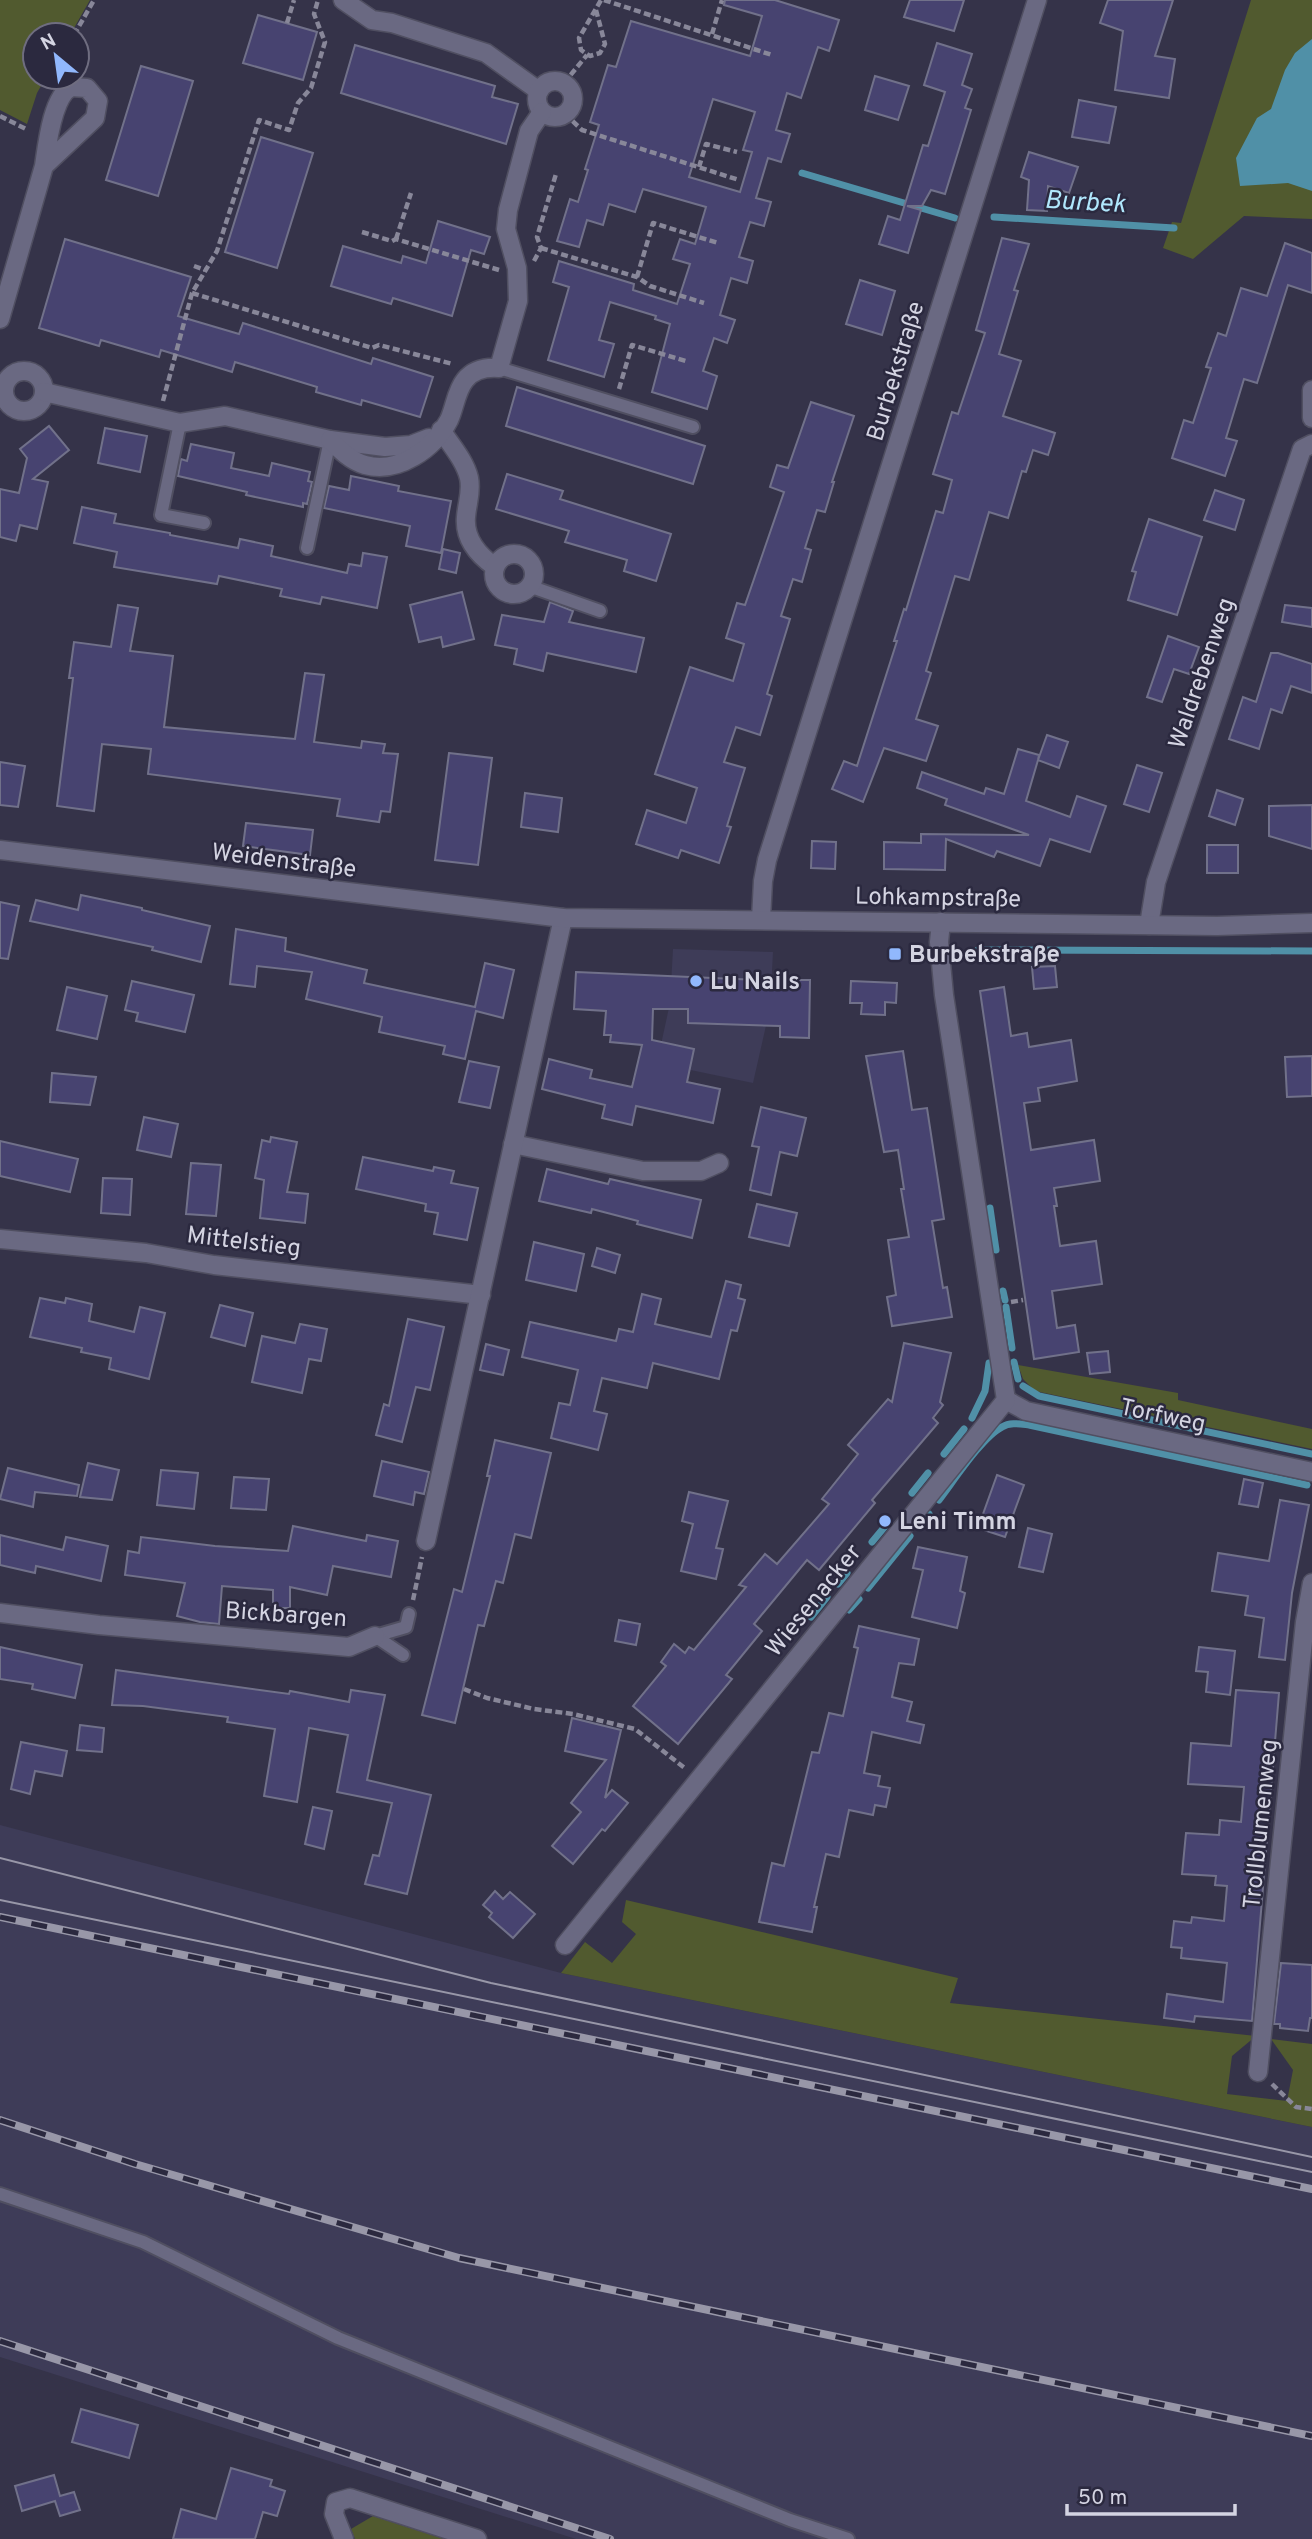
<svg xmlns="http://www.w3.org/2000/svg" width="1312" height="2539" font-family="Overpass,sans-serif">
<rect width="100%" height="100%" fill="#353349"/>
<!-- built -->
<g fill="#3e3c58">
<path d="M673,949L773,952L770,1008L753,1083L657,1063L670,1003Z"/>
<path d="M0,1825L561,1973L1312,2127V2539H576L0,2357Z"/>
</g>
<!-- green -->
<g fill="#515a2f">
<path d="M0,0H90L70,35H35V77H46L37,93L27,124L0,110Z"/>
<path d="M1251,0H1312V219L1244,216L1193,259L1163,248L1172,222L1181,223Z"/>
<path d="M1018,1365L1178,1393V1400L1312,1429V1449L1035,1391L1023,1379Z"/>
<path d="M626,1900L958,1978L950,2003L1256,2036L1232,2056L1227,2094L1287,2101L1293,2070L1271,2039L1312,2044V2127L561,1973L585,1942L612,1963L636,1934L622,1922Z"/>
<path d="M373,2516L444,2539H355L351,2529Z"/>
</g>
<!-- water -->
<path fill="#5090a7" d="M1312,39V191L1288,183L1240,186L1236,158L1257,118L1271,109L1285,70L1295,53Z"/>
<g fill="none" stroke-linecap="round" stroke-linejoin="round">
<!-- stream -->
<g stroke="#5090a7" stroke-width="7">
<path d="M802,173L955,218"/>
<path d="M994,217L1174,228"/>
<path d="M978,950L1312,951"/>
<path d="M990,1208L996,1250"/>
<path d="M1003,1291L1005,1300"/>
<path d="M1006,1307L1012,1348"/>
<path d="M1014,1362L1018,1379"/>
<path d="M1023,1386L1039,1396L1312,1454"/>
<path d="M972,1418L985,1391L989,1363"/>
<path d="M944,1454L964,1429"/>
<path d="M912,1493L928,1473"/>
<path d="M939,1500C953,1482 982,1437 1002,1427C1010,1422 1020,1424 1029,1425L1307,1485"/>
<path d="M920,1523L929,1514"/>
<path d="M872,1542L887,1524"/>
<path d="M838,1584L847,1573"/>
<path d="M868,1588L910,1536"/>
<path d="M849,1610L859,1599"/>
<path d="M811,1617L827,1597"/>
</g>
</g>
<!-- building -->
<g fill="#474370" stroke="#71718a" stroke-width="2" fill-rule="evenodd">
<path d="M725,0H775L839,20L829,51L818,47L801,98L787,93L776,130L790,134L781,162L768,158L756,198L771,202L764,226L750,222L739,257L753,261L747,283L731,278L720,315L735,320L727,343L714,338L703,371L717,376L707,409L652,392L670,324L655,319L656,316L610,302L599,340L614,344L604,377L548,360L569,287L553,282L559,261L634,284L633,290L677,304L690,264L673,259L680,239L695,244L706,207L643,189L635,212L609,204L603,225L587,220L579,247L557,241L570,199L578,202L588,170L585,169L599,125L590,122L608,65L616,67L631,21L750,56L762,16L724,5ZM713,99L755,112L743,150L752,152L740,192L689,177Z"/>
<path d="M910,0H964L954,31L904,17Z"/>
<path d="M1108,0H1173L1155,56L1175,59L1169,98L1115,90L1123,31L1100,23Z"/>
<path d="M258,15L317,32L303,80L243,63Z"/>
<path d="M937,43L972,54L962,85L972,89L965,108L971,110L945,194L931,190L922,206H907L921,210L908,253L879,244L888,216L900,220L923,145L928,146L945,92L924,85Z"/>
<path d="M355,45L495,86L492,97L518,104L506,144L341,93Z"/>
<path d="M141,66L193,81L158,196L106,180Z"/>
<path d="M875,76L909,86L898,120L865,110Z"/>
<path d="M1079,100L1116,107L1109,143L1072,137Z"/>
<path d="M261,137L313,153L277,268L225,252Z"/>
<path d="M1029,152L1078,167L1069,193L1048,186L1047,211L1027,210L1029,180L1021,177Z"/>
<path d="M438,221L490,237L484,254L471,250L452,316L393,298L391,304L331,286L343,246L401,263L403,256L426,263Z"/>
<path d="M1002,238L1029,244L1014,290L1018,291L999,354L1021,361L1003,416L1055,433L1048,455L1033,450L1026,472L1022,471L1008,518L989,512L969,580L955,576L926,671L931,673L916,719L938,726L926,761L884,748L863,802L832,789L844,761L857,766L897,641H894L904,609L906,610L936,511L943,513L952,480L933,474L952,412L958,414L985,333L976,330Z"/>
<path d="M65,239L191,277L178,316L239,334L243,323L371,364L373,358L433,377L420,417L362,400L361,405L316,392L317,387L235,362L232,372L161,350L159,357L101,340L99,346L39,328Z"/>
<path d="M1285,243L1312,253V293L1288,285L1257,383L1244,379L1226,438L1237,441L1225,476L1172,458L1184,420L1193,423L1211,368L1206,367L1218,333L1226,336L1241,288L1267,296Z"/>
<path d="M860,280L895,291L882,335L846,324Z"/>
<path d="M517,387L705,446L693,484L506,426Z"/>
<path d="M811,402L854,416L832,482H834L825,512L817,510L805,548L811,550L802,582L793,579L781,616L790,619L767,694L772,696L760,735L736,727L724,762L745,768L727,826L731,827L719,863L681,850L678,858L636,844L647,810L686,823L697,788L655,774L690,667L733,681L744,644L726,638L737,603L745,605L784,492L770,487L777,465L788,468Z"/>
<path d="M49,426L69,450L33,479L48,482L37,529L20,525L16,541L0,537V489L19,493L27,458L20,449Z"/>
<path d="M105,428L147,436L140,472L98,463Z"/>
<path d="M191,444L234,453L231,468L269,476L272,463L310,472L308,481L312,482L307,504L303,503V507L246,495L247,492L178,476L181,459L187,461Z"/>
<path d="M507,474L563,491L560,499L671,534L656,581L624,571L627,560L565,542L569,531L496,509Z"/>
<path d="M351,476L399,486L398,491L451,501L441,553L406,546L410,526L324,508L329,486L349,490Z"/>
<path d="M1215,490L1244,500L1235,530L1204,520Z"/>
<path d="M82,507L116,514L114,523L170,533V535L238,548L240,539L273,546L271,556L347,573L349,564L361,566L363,553L387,557L377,608L322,597L320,604L280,596L282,589L219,576L217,584L114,567L117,552L74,543Z"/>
<path d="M1149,519L1202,537L1177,615L1128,600L1136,572L1132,571Z"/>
<path d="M443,549L460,553L456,573L439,569Z"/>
<path d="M462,592L474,639L443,647L441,637L419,642L410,605Z"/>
<path d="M550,602L573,611L569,622L644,638L636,672L547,653L543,671L514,664L517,649L495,645L502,615L544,622Z"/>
<path d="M118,605L138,608L130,651L173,656L164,727L295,739L305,673L324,675L314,742L361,748L362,741L385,744L383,753L398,754L390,812L381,811L379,822L337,816L340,799L148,774L151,749L102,744L94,811L57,806L73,678H69L74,642L111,647Z"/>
<path d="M1285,605L1312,608V627L1282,622Z"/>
<path d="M1168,636L1199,647L1189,674L1174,669L1162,702L1147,697Z"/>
<path d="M1271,653H1278L1312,664V693L1291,686L1282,713L1271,709L1259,749L1229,739L1243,697L1256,702Z"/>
<path d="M1047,735L1068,742L1059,768L1038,760L1026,801L1070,817L1077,796L1106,806L1090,852L1050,839L1040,866L997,851L994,857L946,839L945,870L884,869V842L921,843V834L1029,835L945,805L947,799L917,788L922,772L984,794L986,788L1004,794L1018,749L1039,755L1038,760Z"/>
<path d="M449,753L492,758L478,865L435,860Z"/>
<path d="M0,762L25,766L18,807L0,805Z"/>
<path d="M1137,765L1162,773L1149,812L1124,804Z"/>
<path d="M1217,790L1243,799L1235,825L1209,816Z"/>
<path d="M525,793L562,798L558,832L521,827Z"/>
<path d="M1312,805V849L1269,836V806Z"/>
<path d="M246,823L313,830L310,855L243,846Z"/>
<path d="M812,841L836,842L835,869L811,868Z"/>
<rect x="1207" y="845" width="31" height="28"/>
<path d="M81,895L142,908V910L210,926L201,962L152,950L153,947L30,921L36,900L78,910Z"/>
<path d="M0,902L19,906L8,959L0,958Z"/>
<path d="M236,929L286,938L285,951L367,970L364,983L475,1007L485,963L514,970L503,1018L476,1011L465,1059L443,1054L445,1046L379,1032L382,1017L306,999L312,972L257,966L255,987L230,984Z"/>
<path d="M1055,966L1057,987L1034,989L1032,967Z"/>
<path d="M576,972L759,980H810L809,1038L780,1037V1026L688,1023V1009H653L652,1040L694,1049L687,1082L720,1089L713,1123L636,1106L632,1125L602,1118L605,1105L542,1089L549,1059L592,1070L590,1078L632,1087L642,1045L610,1042L611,1035H604L606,1011L574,1009Z"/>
<path d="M132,981L194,995L185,1032L136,1021L138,1013L125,1010Z"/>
<path d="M851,981L897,983L896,1003L885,1002V1015L861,1014L862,1003H850Z"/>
<path d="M67,987L107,996L97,1039L57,1030Z"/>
<path d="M1004,987L1011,1036L1027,1033L1029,1047L1071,1040L1077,1081L1038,1088L1040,1101L1024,1103L1031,1150L1094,1140L1100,1181L1054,1188L1057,1206H1054L1060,1246L1096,1241L1102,1284L1052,1291L1057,1328L1075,1325L1079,1352L1034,1359L980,991Z"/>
<path d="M903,1051L912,1110L927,1108L944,1219L932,1221L943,1288L947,1287L952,1317L892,1326L887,1297L896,1295L888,1240L909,1237L901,1189H904L898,1150L884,1152L866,1056Z"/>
<path d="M1312,1056V1096L1287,1097L1285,1057Z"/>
<path d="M469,1061L499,1067L490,1108L459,1102Z"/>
<path d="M52,1073L96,1077L90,1105L50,1102Z"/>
<path d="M761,1107L806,1118L797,1156L780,1152L771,1195L750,1190L759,1147L752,1146Z"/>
<path d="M144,1117L178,1124L171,1157L137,1150Z"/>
<path d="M271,1137L297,1142L287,1192L308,1194L305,1223L260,1218L264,1180L255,1178L262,1140L270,1142Z"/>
<path d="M0,1141L78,1159L70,1192L0,1176Z"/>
<path d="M363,1157L433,1171L434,1167L454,1171L451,1183L478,1188L467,1240L434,1234L438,1213L425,1211L426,1204L356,1189Z"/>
<path d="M191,1163L221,1165L216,1216L186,1214Z"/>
<path d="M547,1169L608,1184L610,1179L701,1200L692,1238L637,1224L638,1221L592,1209L591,1213L539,1201Z"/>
<path d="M103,1178L132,1179L130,1215L101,1213Z"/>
<path d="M757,1204L797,1213L789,1246L749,1237Z"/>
<path d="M534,1242L584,1254L576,1291L526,1280Z"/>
<path d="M597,1248L620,1255L615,1273L592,1266Z"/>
<path d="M726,1281L741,1285L738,1298L745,1300L737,1331L731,1330L719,1379L653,1363L647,1388L602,1378L594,1411L607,1414L598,1450L551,1438L559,1403L570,1405L578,1370L522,1357L530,1322L616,1341L619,1329L633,1332L642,1294L661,1299L655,1324L711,1337Z"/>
<path d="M40,1298L65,1303L66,1298L92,1304L89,1321L134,1332L140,1307L165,1313L149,1379L109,1369L111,1358L81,1352L82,1348L30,1337Z"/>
<path d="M220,1305L253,1313L245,1346L211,1337Z"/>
<path d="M408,1319L444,1327L430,1390L416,1387L402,1442L376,1435L384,1404L389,1406Z"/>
<path d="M300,1324L327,1329L321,1361L309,1359L302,1393L252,1382L262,1336L295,1343Z"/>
<path d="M904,1343L951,1353L940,1402L943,1405L933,1418L938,1423L872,1500L875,1503L819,1570L807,1560L754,1624L762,1631L726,1675L732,1679L678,1744L633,1706L666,1666L661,1662L674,1644L685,1653L689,1647L694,1650L746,1587L739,1585L765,1554L777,1564L829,1504L822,1499L858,1454L848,1445L888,1399L892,1402Z"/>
<path d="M486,1344L509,1350L503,1375L480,1370Z"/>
<path d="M1108,1351L1110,1372L1090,1374L1087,1353Z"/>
<path d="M495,1440L551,1453L531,1538L515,1534L503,1583L496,1581L484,1626L478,1625L455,1723L422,1715L454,1589L462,1592L490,1476H487Z"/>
<path d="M382,1461L429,1472L424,1494L415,1492L413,1505L374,1496Z"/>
<path d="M88,1463L119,1470L112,1500L80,1497Z"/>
<path d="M8,1468L79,1485L77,1496L35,1492L33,1507L0,1499Z"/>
<path d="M161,1470L198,1473L194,1509L157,1505Z"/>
<path d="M997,1475L1024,1485L1005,1537L978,1528Z"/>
<path d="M234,1477L269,1479L266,1510L231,1508Z"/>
<path d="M1244,1479L1263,1483L1258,1507L1239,1504Z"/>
<path d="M689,1492L728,1501L716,1548L723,1549L716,1579L681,1571L693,1524L682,1521Z"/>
<path d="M1280,1500L1309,1505L1292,1593L1285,1660L1259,1657L1264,1618L1245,1615L1248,1596L1212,1591L1218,1553L1269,1561Z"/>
<path d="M293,1526L366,1541L367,1535L398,1541L391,1577L333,1566L327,1595L290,1587V1608H273V1590L222,1586L219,1624L200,1622L177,1616L185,1583L125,1575L128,1551L139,1553L141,1537L215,1546L288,1551Z"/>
<path d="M1028,1528L1052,1534L1043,1572L1019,1567Z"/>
<path d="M0,1535L63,1550L66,1537L108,1546L101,1581L36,1566L35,1573L0,1565Z"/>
<path d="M918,1547L967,1557L960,1591L965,1593L957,1628L912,1617L923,1570L913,1568Z"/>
<path d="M619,1620L640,1624L636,1645L615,1641Z"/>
<path d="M859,1626L919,1639L914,1665L899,1663L892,1697L912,1702L907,1721L924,1725L920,1743L872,1732L864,1773L880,1776L878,1786L890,1788L886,1807L875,1805L873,1815L849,1810L839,1857L826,1854L814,1907H817L812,1932L759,1922L772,1863L784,1866L812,1752L819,1753L829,1713L843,1716L858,1648L854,1647Z"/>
<path d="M0,1647L82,1665L75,1698L32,1689L33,1684L0,1679Z"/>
<path d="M1199,1647L1235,1651L1230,1695L1206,1692L1208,1672L1196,1671Z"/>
<path d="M116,1670L289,1694L290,1691L349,1702L351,1690L385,1695L367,1780L431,1795L407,1894L365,1884L373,1855L379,1856L392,1803L337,1792L348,1735L309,1728L297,1802L264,1796L275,1729L227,1722L228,1717L143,1706L112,1705Z"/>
<path d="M1236,1690L1279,1693L1252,2021L1195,2016L1194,2022L1164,2018L1167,1994L1223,2002L1227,1963L1181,1958L1182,1948L1171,1947L1174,1921L1191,1923L1192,1917L1224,1921L1227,1886L1215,1885L1216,1876L1182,1874L1186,1833L1219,1835L1220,1820L1241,1822L1244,1787L1188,1784L1191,1743L1231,1746Z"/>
<path d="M572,1718L621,1730L605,1798L612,1790L628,1803L605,1831L602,1829L573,1864L552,1846L581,1812L571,1803L606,1760L565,1751Z"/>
<path d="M80,1725L104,1728L102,1752L77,1750Z"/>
<path d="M21,1742L67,1751L62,1776L35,1771L30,1794L11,1789Z"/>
<path d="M313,1807L332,1811L324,1849L305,1844Z"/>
<path d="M495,1891L503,1899L510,1892L535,1914L513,1938L489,1917L492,1913L483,1905Z"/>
<path d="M1281,1963L1312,1965V2018H1310L1308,2031L1280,2028V2024H1274Z"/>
<path d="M81,2409L138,2425L129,2458L72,2442Z"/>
<path d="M231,2468L272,2480L270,2486L285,2491L277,2516L263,2512L255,2539H173L181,2509L216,2519Z"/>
<path d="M54,2475L60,2496L74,2492L80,2510L60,2516L55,2501L22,2511L15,2486Z"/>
</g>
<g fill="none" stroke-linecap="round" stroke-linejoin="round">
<defs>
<g id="lane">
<path d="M499,368L693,427"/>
<path d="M180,423L161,515L204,523"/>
<path d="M307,548L330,440"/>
<path d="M529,586L600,611"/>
<path d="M375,1636L406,1627L409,1614"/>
<path d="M375,1636L403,1655"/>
<path d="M0,2194L143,2242L338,2338L790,2520L848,2539"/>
</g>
<g id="street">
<path d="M343,0L372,20L392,23L486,53L539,91"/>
<circle cx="555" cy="99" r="18"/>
<path d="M0,319L44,166C47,146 52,97 71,87L87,88L98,101L95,118L44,166"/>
<circle cx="24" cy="391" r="20"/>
<path d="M1312,390V418"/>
<path d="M44,392L180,423L225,416L330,440L385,447L411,445L429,438"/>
<path d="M441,430C451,445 465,461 469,478C472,492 467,503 466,517C464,539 478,555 495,567"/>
<path d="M330,440C340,450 351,461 365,465C398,474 434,449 449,420C455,407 456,391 465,380C473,370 486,367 499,368L518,301L517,268L506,229L508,210L529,131L542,112"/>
<circle cx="514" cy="574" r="20"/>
<path d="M761,919L763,881L767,860L1037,0"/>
<path d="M1149,925L1156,882L1302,449L1312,444"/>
<path d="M513,1144L643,1171H701L719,1163"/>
<path d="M0,1239L146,1253L214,1265L481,1295"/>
<path d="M1006,1400L1026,1411L1312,1472"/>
<path d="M426,1541L563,918"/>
<path d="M0,1613L99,1625L349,1647L375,1636"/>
<path d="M565,1945L1006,1400L944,995L939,942L941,922"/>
<path d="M1258,2072L1305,1622L1312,1583"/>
<path d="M344,2539L334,2514L336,2502L350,2498L477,2539"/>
</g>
<path id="secondary" d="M0,850L563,918L1217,926L1312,923"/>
</defs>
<!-- lane casing -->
<use href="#lane" stroke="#504f61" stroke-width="16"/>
<!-- street casing -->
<use href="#street" stroke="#504f61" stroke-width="21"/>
<!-- secondary casing -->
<use href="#secondary" stroke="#504f61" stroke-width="21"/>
<!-- path -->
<g stroke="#888799" stroke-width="4.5" stroke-dasharray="7 3.5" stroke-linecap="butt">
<path d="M604,0L772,55"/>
<path d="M596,10L605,44L600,53L590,56L581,50L579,38L601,0"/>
<path d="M287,23L294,0"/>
<path d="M712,34L722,0"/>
<path d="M74,35L94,0"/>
<path d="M564,83L587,55"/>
<path d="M565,114L582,130L739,180"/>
<path d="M0,116L28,130"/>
<path d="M699,167L706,144L737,152"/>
<path d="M362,232L392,241L396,239L499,270"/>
<path d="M396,239L411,193"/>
<path d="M541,248L637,277L650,286L704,303"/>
<path d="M534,261L541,248L537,237L556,174"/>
<path d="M194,266L205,270"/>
<path d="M637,277L653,223L718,243"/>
<path d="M192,293L372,348L379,345L453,364"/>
<path d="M619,389L632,345L686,361"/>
<path d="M163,401L192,293L217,251L259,120L289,130L298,103L311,88L325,42L314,14L318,0"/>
<path d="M1011,1302L1023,1300"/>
<path d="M413,1600L422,1557"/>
<path d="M464,1689L487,1698L534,1709L573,1714L635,1729L686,1769"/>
<path d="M1272,2084L1296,2107L1312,2109"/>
</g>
<!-- lane -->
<use href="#lane" stroke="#6a6982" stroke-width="12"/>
<!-- street -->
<use href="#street" stroke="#6a6982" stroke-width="18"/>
<!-- secondary -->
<use href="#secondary" stroke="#6a6982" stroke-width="18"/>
<!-- tram -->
<g stroke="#9897a8" stroke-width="2">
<path d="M0,1858L491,1983L1312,2157"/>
<path d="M0,1900L1312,2172"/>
</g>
<defs>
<g id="rail">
<path d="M0,1917L1312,2189"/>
<path d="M0,2120L135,2164L459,2258L1312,2436"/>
<path d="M0,2341L610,2539"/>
</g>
</defs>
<!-- rail casing -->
<use href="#rail" stroke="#9897a8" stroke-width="8"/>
<!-- rail -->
<use href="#rail" stroke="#2b293f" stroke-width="5" stroke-dasharray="16" stroke-linecap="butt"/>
</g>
<!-- markers -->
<g fill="#91b8fd" stroke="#2b293f" stroke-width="2.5">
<rect x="888" y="947" width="14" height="14" rx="3.5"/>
<circle cx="696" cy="981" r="7"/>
<circle cx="885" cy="1521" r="7"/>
</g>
<g text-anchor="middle" stroke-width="5" stroke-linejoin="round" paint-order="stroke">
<!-- street labels -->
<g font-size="24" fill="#d4d4e2" stroke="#2b293f">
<text transform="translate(895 371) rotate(-73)" y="8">Burbekstraße</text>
<text transform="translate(1201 673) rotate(-71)" y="8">Waldrebenweg</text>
<text transform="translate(284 860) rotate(7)" y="8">Weidenstraße</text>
<text transform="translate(938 897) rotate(1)" y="8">Lohkampstraße</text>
<text transform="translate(244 1241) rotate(7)" y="8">Mittelstieg</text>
<text transform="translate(1163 1415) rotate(12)" y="8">Torfweg</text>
<text transform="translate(813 1600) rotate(-51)" y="8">Wiesenacker</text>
<text transform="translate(286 1614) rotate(4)" y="8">Bickbargen</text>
<text transform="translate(1260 1824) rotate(-84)" y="8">Trollblumenweg</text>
</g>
<!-- poi labels -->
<g font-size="24" font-weight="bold" fill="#d4d4e2" stroke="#2b293f" text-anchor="start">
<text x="909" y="962">Burbekstraße</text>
<text x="710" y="989">Lu Nails</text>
<text x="899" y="1529">Leni Timm</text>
</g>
<!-- water labels -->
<g font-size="26" font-style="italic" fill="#b0e7fc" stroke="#2b293f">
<text transform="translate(1085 201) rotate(3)" y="9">Burbek</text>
</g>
</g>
<!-- north arrow -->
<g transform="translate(56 56) rotate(331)"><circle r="33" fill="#2b293f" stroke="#6f6d80" stroke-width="2"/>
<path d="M0-5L12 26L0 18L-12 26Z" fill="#91b8fd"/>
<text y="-10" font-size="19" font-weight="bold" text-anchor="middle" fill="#d4d4e2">N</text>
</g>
<!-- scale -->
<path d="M1067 2504v10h168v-10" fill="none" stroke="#d4d4e2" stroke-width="3.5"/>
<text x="1078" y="2504" font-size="21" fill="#d4d4e2" stroke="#2b293f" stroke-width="5" paint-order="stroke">50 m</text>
</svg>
